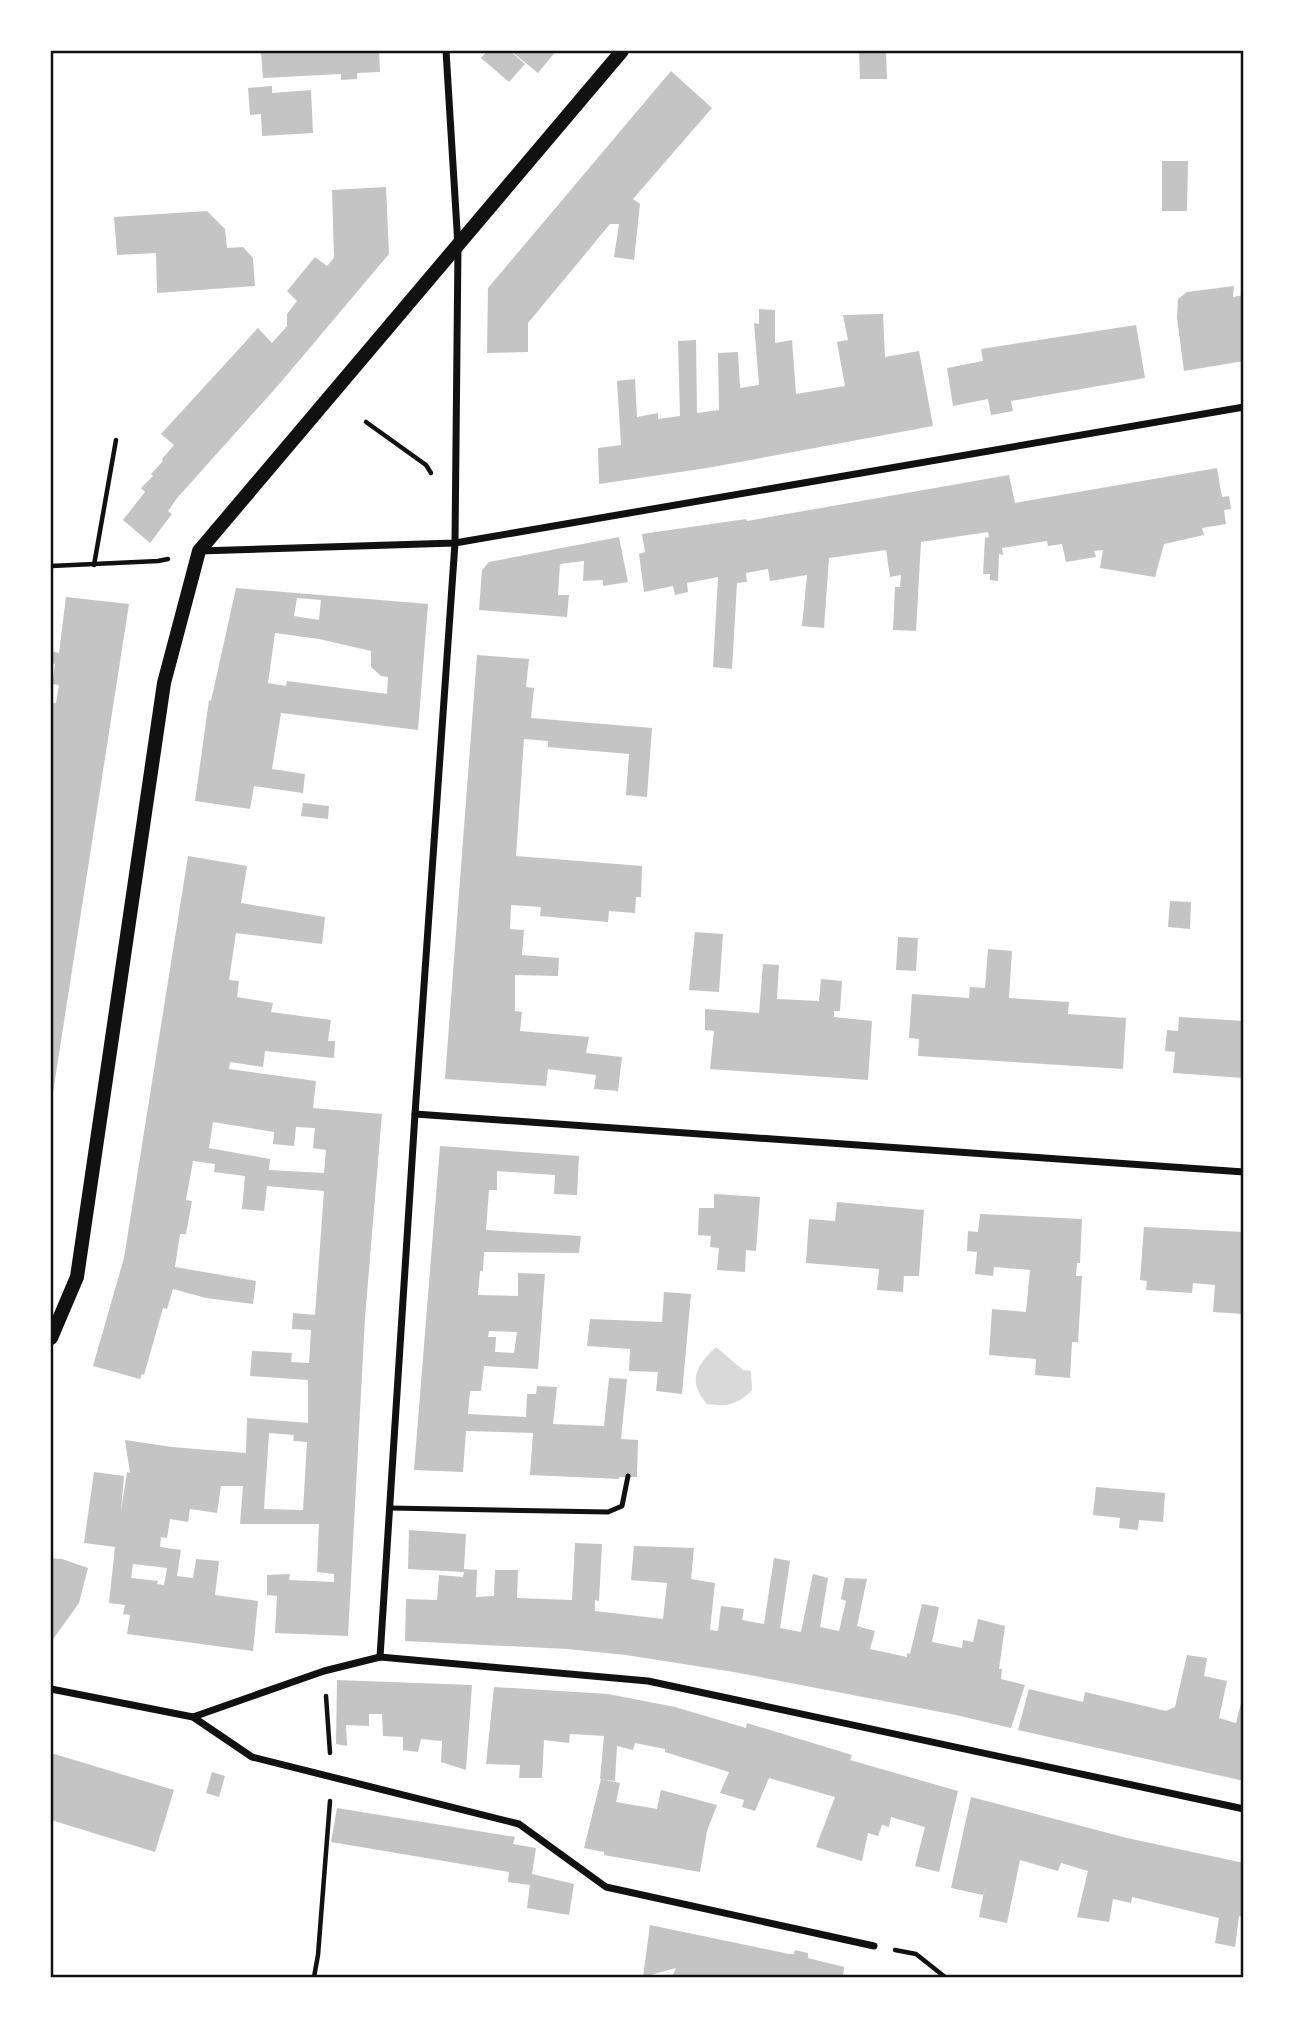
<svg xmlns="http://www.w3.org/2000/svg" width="1295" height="2028" font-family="Figtree,sans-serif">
<rect width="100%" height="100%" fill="#fff"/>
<!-- water -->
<path fill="#d9d9d9" d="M716,1347L743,1370L751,1371L752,1390C738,1405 726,1407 707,1404C687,1381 696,1366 716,1347Z"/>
<!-- building -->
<g fill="#c4c4c4" fill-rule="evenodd">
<path d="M283,51H379L380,72L357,73V79L341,80V74L263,78L261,52Z"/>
<path d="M487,51H510L525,64L509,82L481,58Z"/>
<path d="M511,51H556L538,73Z"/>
<path d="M859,51H886L887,79H860Z"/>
<path d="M671,71L712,108L633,199L640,204L634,260L614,257L619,224H610L528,323V352L487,353L488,288Z"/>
<path d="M272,86V93L311,90L313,133L262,136L261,114L250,115L248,88Z"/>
<path d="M1162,161H1188L1187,211H1162Z"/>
<path d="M386,187L389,254L281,382L178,497L168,511L172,514L150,543L123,520L145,492L141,488L153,476L151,474L163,461L162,459L174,445L161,434L258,328L272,343L287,326V314L297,301L287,291L315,257L327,266L334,258L332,190Z"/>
<path d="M207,211L225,229L227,248L243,247L253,258L255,286L157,293L156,253L117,255L114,217Z"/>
<path d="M1234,286L1233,297L1244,295V361L1184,371L1177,318L1178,299L1187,292Z"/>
<path d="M759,309L775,310V343L792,340L796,394L845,386L837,342L848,340L843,315L883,314L885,357L919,351L933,426L707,468L599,484L598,448L621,445L617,381L635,379L637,417L658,413V419L680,416L678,341L696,340L697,413L719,410L718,353L738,352L740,388L759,385L754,323L759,324Z"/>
<path d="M1136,325L1145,378L1011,401L1013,411L991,415L988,399L953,406L947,368L983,361L981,349Z"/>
<path d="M1217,468L1222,497L1229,496L1231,509L1224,510L1226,524L1202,528L1204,535L1164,544L1155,577L1100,568L1103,550L1094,551L1096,557L1066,562L1062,544L1048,546L1047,541L1002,548L1003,555L999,554L998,581L990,580V574H983L985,538L989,537L988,532L921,542L916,631L893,630L895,587H900L901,575L890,577L886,550L829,558L824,628L802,626L807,575L770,581L768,569L746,573L747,582L737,583L732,669L713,667L718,577L687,583L688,592L675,595L673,586L644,592L639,554L645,552L642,534L746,519L747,521L1009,475L1015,503Z"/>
<path d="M619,537L628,582L603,586V580L583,581L584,561L560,564L558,595H569L567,617L479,610L482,570L489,562Z"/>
<path d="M236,588L428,604L418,730L281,713L272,769L305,774L303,793L254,786L250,809L195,801L209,700L211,701ZM297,598L321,600L319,620L294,616ZM275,633L319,639L371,651V667L381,676L388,677L387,694L287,681L286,686L268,683Z"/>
<path d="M66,597L129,604L52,1099L51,703H56L59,685L52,684L55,664L51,663V651L59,653Z"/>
<path d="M477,655L529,659L526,687L534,688L531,718L652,728L647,797L626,795L629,754L548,747V741L524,739L516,856L642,866L641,897H636L635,913L609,911L608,922L540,916L541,907L511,905L510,929L524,930L522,955L559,958L558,976L515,975V1011L522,1012L520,1031L589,1037L586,1053L622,1057L618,1091L594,1089L596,1075L548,1069L546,1086L445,1079Z"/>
<path d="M303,803L329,806L328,819L301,816Z"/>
<path d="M188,856L247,866L241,903L325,917L322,944L236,933L229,980L239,981L237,997L273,1003L271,1012L331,1020L328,1041H335L334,1058L265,1051L263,1067L230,1062L229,1069L316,1081L313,1108L382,1114L365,1318L348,1636L275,1633L277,1596L267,1595V1575L290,1574L289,1580L334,1582V1574L317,1572L319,1524H240L243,1486H221L217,1513L190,1509L188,1522L170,1519L167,1538L161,1537L160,1547L181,1550L177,1576L193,1578L196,1559L219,1561L215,1595L258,1601L253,1651L127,1634L130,1615L123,1614L125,1605L109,1603L115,1547L84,1543L94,1472L124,1476L121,1511L127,1472L130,1473L125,1440L172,1447L246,1453L247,1418L308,1423V1380L250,1376L252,1351L292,1353L291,1362L309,1363L311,1330L292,1329L293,1313L315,1315L324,1191L267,1186L264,1211L242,1209L245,1176L214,1172L215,1164L193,1161L186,1200L192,1201L186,1234H180L175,1267L256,1281L253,1304L206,1298L173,1289L167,1309L163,1308L144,1375L142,1374L140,1379L93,1366L124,1258ZM213,1122L274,1132L273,1144L294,1146L296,1127L315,1128L313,1148L326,1150L324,1173L269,1170L270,1159L209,1148ZM269,1433L294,1435L293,1441L307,1442L303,1510L264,1509ZM133,1564L167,1568L164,1585L157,1584L158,1581L131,1578Z"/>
<path d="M1170,901L1191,902L1190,929L1168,927Z"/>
<path d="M695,932L723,934L719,992L689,990Z"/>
<path d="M898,937L918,938L916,971L896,970Z"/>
<path d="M988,949L1012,951L1009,998L1069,1002L1068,1014L1126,1018L1123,1069L918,1056L919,1039L909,1038L912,994L969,998L970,987L985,988Z"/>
<path d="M763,964L779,965L777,999L819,1001L821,979L842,981L840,1011H834V1017L872,1021L868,1080L710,1069L714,1031L705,1030V1009L759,1013Z"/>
<path d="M1179,1017L1244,1021V1078L1173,1073L1175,1052L1165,1051L1167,1030L1178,1031Z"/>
<path d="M440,1146L579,1156L577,1195L554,1194L555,1175L497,1171V1190H489L486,1230L581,1236L579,1253L484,1252L483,1271H480L478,1295L518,1296V1273L545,1274L538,1369L484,1366L481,1391H470L468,1414L526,1417L527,1394H536L537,1386L557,1387L553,1424L604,1426L609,1378L627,1379L621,1439L638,1440L637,1477H619V1479L530,1475L533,1433L466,1431L463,1472L414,1470ZM489,1331L517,1332L514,1353L495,1352L496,1337H488Z"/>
<path d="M714,1194L760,1197L756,1251L746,1250L745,1272L717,1270L719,1248L710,1247L711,1236L698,1235L699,1208H714Z"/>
<path d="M837,1202L924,1210L919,1276H904L903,1292L877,1290L879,1269L806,1263L809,1219L835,1221Z"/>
<path d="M980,1214L1082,1219L1080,1263H1077L1076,1276H1082L1078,1342H1072L1070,1378L1035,1375L1036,1359L989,1355L992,1309L1026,1312L1030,1270L994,1267L993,1276L975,1274L977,1252L967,1251L968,1231L978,1232Z"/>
<path d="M1144,1227L1244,1232L1243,1314L1213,1312L1215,1285L1193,1283L1192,1293L1146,1290L1147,1281L1140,1280Z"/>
<path d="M664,1292L691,1294L682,1394L656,1391L658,1372L629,1371L630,1349L587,1346L590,1319L662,1322Z"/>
<path d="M1096,1487L1165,1493L1163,1522L1139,1520L1138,1530L1119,1528L1120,1518L1093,1515Z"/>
<path d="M409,1530L466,1534L464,1569L477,1570L476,1597L494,1596L495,1570H518L517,1598L572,1600L575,1543L602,1544L599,1601L595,1600V1611L663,1619L667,1583L631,1580L634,1546L694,1548L691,1579L715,1583L710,1630L718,1631L721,1606L744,1609L742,1620L764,1624L774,1558L790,1561L780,1628L801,1632L813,1574L828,1578L820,1627L839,1631L846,1601L841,1599L845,1578L867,1579L857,1626L875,1631L870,1649L907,1657V1653L910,1654L922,1604L939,1607L932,1642L962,1648L963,1640L973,1642L978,1619L1005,1626L999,1669H1002L1001,1679L1025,1685L1011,1728L956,1715L734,1672L626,1655L567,1649L405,1641L406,1599L437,1600L439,1575L463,1577L464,1572L408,1569Z"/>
<path d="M51,1558L62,1559L88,1568L79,1603L51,1642Z"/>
<path d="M1187,1655L1207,1658L1204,1676L1227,1681L1219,1718L1236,1723L1241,1703L1244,1704V1781L1018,1730L1029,1689L1083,1702L1085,1692L1166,1711L1175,1707Z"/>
<path d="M337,1680L472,1685L466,1770L441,1762L442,1741L421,1739L418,1752L403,1750V1737L383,1736L382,1714H369V1726L346,1725L347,1746L336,1744Z"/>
<path d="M494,1687L608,1694L675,1707L746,1728L747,1723L852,1755L850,1760L958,1791L939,1872L915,1866L925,1827L891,1817L889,1827L882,1825L878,1836L868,1833L862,1861L816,1847L835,1797L769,1778L755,1811L742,1807L744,1800L720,1793L729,1772L665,1752V1749L635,1743L633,1750L617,1746L615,1781L600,1779L604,1736L570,1734L569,1743L544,1740L542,1778H519L520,1765L486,1764Z"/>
<path d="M51,1753L174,1790L155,1852L51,1820Z"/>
<path d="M212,1772L225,1776L219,1797L206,1793Z"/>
<path d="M601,1779L620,1783L616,1802L657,1809L661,1790L717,1805L707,1831L700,1872L604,1855V1852L584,1848Z"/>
<path d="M971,1797L1127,1838L1244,1863V1917L1239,1916L1235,1947L1215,1943L1219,1918L1132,1897L1131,1903L1113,1899L1109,1922L1077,1917L1088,1871L1061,1863L1058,1871L1020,1860L1007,1923L979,1917L985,1886L983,1895L951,1888Z"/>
<path d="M337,1808L515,1837L513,1844L536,1848L532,1874L574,1884L569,1915L527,1908L530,1885L508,1882L509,1872L331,1842Z"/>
<path d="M650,1925L789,1954H794L795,1950L808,1953V1958L844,1967L843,1977H672L676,1968L643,1977Z"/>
</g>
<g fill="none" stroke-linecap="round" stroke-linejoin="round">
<!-- path -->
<g stroke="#111" stroke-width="4.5">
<path d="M366,422L426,465L431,473"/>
<path d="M94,565L116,440"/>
<path d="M51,566L158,561L168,559"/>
<path d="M326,1696L330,1753"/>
<path d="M895,1950L916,1954L945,1977"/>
<path d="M314,1977L318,1955L330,1801"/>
</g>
<!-- service -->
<path stroke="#111" stroke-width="5" d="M390,1508L608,1512L622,1506L628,1476"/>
<!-- minor -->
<g stroke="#111" stroke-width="7">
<path d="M199,551L455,543L1244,407"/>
<path d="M415,1114L1244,1172"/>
<path d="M380,1657L415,1114L455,543L458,246L446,51"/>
<path d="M51,1689L193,1717L324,1671L380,1657L648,1681L1244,1809"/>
<path d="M193,1717L252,1757L519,1824L606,1887L874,1946"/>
</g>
<!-- secondary -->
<path stroke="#111" stroke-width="14" d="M51,1338L77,1277L164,683L199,551L622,51"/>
</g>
<!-- border -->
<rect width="1295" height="2028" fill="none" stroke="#ffffff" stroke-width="105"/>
<rect x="52" y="52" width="1190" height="1924" fill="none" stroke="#111" stroke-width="2.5"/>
</svg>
